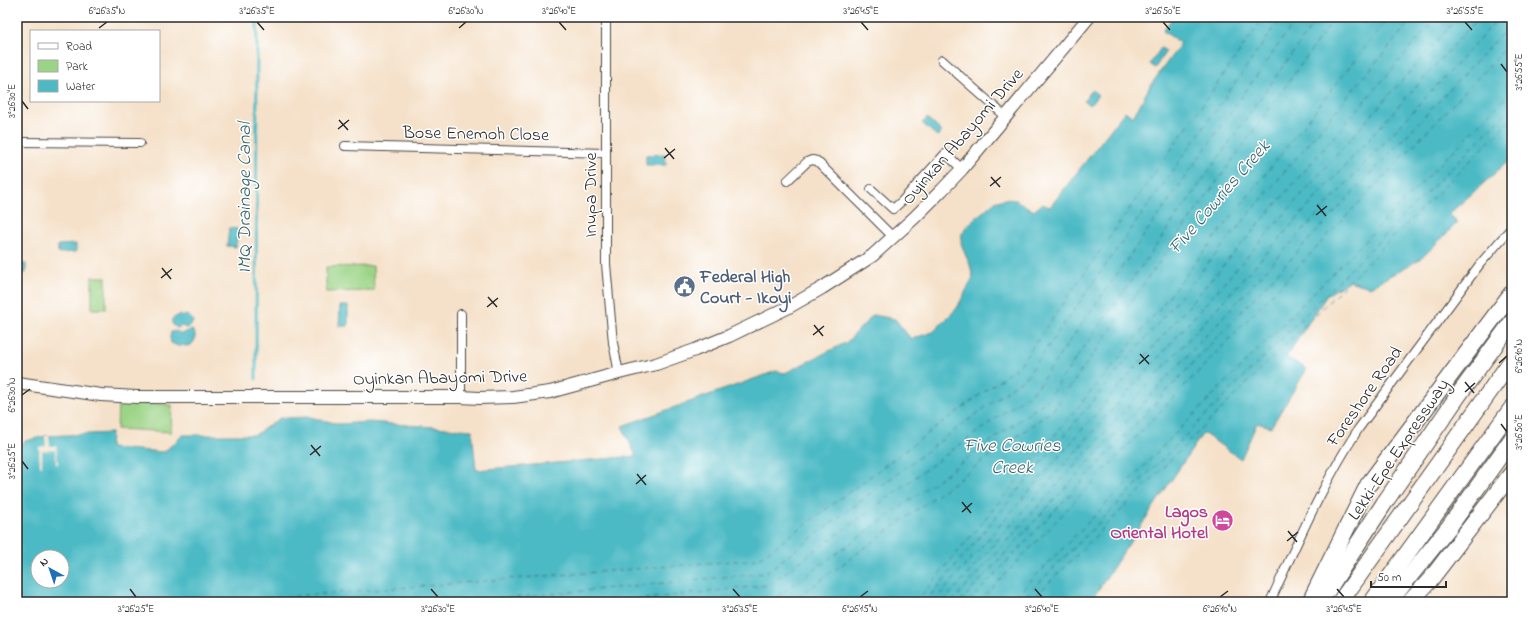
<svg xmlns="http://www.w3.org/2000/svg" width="1529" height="619" font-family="'Indie Flower',sans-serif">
<rect width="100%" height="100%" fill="#fff"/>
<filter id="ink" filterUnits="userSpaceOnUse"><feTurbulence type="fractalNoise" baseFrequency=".025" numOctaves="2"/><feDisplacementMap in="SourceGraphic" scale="8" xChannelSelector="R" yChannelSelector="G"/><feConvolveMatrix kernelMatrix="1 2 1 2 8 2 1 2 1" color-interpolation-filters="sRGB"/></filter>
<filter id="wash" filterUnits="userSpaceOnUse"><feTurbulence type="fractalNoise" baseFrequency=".012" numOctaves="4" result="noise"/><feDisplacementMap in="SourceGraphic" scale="16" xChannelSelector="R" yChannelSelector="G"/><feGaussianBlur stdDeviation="0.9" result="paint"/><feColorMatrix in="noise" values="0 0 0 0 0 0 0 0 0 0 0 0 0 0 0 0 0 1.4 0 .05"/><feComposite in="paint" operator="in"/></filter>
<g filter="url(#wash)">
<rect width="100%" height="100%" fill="#f5e1c9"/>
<!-- green -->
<g fill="#9cd487" stroke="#648059">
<path d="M373,266L374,291L326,292V267Z"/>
<rect x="92" y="277" width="14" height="32"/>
<path d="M118,402L172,405L171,432L117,429Z"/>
</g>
<!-- water -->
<g fill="#4cbac5" stroke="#3c7278" fill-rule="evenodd">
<path d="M1173,17H1512V158L1449,214L1458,222L1422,258L1370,287L1349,281L1327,295L1286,357L1307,369L1271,427L1257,423L1241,459L1203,433L1090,602H17V440H21V444L24,443L25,441L45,436L111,433L110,448L164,452L183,435H255L280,418L310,417L339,424L369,422L472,430L476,470L636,456L622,426L776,371L785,373L847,342L873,315L895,319L911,339L933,332L957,308L973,277L970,265L965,254L961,243L962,233L969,224L994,202L1005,199L1016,200L1034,211L1042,204L1050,207L1125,111L1133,117L1150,86L1181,43L1163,31ZM38,557H62V581H38Z"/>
<path d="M1161,48L1166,51L1155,68L1150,64Z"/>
<path d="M1092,90L1098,95L1090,105L1084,101Z"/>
<path d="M927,118L942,132L937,136L922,123Z"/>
<path d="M665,154L666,165H646V155Z"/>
<path d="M229,228L238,229L236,247L227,246Z"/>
<path d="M76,244V252L58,253V245Z"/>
<path d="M17,263L26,264V273H17Z"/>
<path d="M340,306H348V326H339Z"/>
<path d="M179,315L182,317L186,315L190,317L193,321L191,325L188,328L181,326L178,328C174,327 171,324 172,319Z"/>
<path d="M192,330L195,334V340L191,345L186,346L182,345L180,347L171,343L170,337L171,332L176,331L182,334L188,331Z"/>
</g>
<!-- pier -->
<path fill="#f5e1c9" d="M45,436H49L50,446H56L58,464H56L55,450L42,451V466H40L39,447L46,446Z"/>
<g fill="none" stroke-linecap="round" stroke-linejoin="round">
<!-- stream -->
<path stroke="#4cbac5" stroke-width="3" d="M256,379L257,17"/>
<!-- ferry -->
<g stroke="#386469" stroke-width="1" stroke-dasharray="5 4" stroke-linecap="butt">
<path d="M222,602L759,559L1020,365L1264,17"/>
<path d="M471,602L765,573L1027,376L1282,17"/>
<path d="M618,602L768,585L1036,389L1298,17"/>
<path d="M751,602L774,599L1046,401L1318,17"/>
<path d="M791,602L1054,409L1335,17"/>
<path d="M916,602L1148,323L1389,17"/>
<path d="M925,602L1414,17"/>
<path d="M934,602L1437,17"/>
<path d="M943,602L1458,17"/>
<path d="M952,602L1479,17"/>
<path d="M960,602L1500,17"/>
<path d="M969,602L1512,23"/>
<path d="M979,602L1512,42"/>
<path d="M1010,602L1512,91"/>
<path d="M1020,602L1512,107"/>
<path d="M1030,602L1269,361L1512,119"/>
</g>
</g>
</g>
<g filter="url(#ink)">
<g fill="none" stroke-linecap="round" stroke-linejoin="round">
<defs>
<g id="street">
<path d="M606,17V264L613,343L619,373"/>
<path d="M942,60L1005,116"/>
<path d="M17,142L140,143"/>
<path d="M345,146L606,153"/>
<path d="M787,181L807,162L812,160L817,161L893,237"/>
<path d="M871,189L893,209L902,201L945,154H946L962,169"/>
<path d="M461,397V314"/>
<path d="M1270,602C1297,543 1323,483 1359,428L1480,264L1512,227"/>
<path d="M1510,602L1512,601"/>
</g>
<path id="secondary" d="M17,383L101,395L137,397H461L479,398L513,397L550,392L619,373L656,364L695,350L729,336L789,307L822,288L872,256L914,218L942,190L962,169L1089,17"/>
<g id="highway">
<path d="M1310,602L1368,485L1512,293"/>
<path d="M1320,602L1385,502L1460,393L1512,322"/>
<path d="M1340,602L1512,360"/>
<path d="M1372,602L1512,408"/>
<path d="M1389,602L1449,527L1512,439"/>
<path d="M1410,602L1430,580L1512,473"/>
</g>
</defs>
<!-- street casing -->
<use href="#street" stroke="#494643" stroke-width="10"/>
<!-- secondary casing -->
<use href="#secondary" stroke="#494643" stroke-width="14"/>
<!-- highway casing -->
<use href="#highway" stroke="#494643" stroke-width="18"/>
<!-- street -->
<use href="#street" stroke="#fff" stroke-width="8"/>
<!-- secondary -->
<use href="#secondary" stroke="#fff" stroke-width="12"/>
<!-- highway -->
<use href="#highway" stroke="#fff" stroke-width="16"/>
</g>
</g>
<!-- ticks -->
<path fill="none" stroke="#2b2b2b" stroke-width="1.5" d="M257,22L264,30M559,22L566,30M861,22L868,30M1163,22L1170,30M1465,22L1472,30M99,28L107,22M459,28L466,22M1501,64L1507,72M22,101L28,109M339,120L348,130M338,129L349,120M665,148L674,159M664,158L675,149M991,177L1000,187M990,186L1001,177M1317,205L1326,216M1316,215L1327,206M162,268L171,279M161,278L172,269M488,297L497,307M487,307L498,298M814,325L823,336M813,335L824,326M1140,354L1149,364M1499,363L1507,356M1139,364L1149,355M1465,382L1474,393M1465,392L1475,383M22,395L30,389M1501,424L1507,432M311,445L320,456M310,455L321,446M22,461L28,469M637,474L646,485M636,484L646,475M962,502L971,513M962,512L972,503M1288,531L1297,542M1287,541L1298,532M130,589L136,597M431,589L438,597M733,589L740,597M1035,589L1042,597M1337,589L1344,597M860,597L868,591M1220,597L1228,591"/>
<!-- icons -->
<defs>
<symbol id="civic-disc" viewBox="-11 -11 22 22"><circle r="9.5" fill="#5c6f8a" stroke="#fff"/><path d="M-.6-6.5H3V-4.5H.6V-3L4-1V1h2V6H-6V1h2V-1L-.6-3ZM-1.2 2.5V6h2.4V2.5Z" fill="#fff"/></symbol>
<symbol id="hotel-disc" viewBox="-11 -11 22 22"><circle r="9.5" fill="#d1479c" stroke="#fff"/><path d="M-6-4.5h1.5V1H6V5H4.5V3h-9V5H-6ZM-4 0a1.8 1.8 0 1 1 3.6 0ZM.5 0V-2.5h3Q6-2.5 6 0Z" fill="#fff"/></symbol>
</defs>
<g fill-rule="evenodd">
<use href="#civic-disc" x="672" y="274" width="25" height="25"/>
<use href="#hotel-disc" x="1210" y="508" width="25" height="25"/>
</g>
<g text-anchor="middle" stroke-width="3" stroke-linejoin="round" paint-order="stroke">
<!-- street labels -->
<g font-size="18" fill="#2b2b2b" stroke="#fff">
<text transform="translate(476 133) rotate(1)" y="6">Bose Enemoh Close</text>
<text transform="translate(962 136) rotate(-49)" y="6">Oyinkan Abayomi Drive</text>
<text transform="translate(590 195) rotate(-90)" y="6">Inupa Drive</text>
<text transform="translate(440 377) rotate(-1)" y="6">Oyinkan Abayomi Drive</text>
<text transform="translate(1364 396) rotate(-55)" y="6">Foreshore Road</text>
<text transform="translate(1398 449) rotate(-56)" y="6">Lekki-Epe Expressway</text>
</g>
<!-- service labels -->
<g font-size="18" font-weight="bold" fill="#4e5e75" stroke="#fff" text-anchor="start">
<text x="700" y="282">Federal High<tspan x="700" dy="21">Court - Ikoyi</tspan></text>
</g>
<!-- hotel labels -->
<g font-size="18" font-weight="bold" fill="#b23c85" stroke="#fff" text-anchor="end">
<text x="1208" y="517">Lagos<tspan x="1208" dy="21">Oriental Hotel</tspan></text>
</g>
<!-- water labels -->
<g font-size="19" font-style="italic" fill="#386469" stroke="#fff">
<text transform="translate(1218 196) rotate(-49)" y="7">Five Cowries Creek</text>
<text transform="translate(243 198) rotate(-90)" y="7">IMQ Drainage Canal</text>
<text x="1012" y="451">Five Cowries<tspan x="1012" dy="22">Creek</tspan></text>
</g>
</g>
<!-- margin -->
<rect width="1529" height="619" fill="none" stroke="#fff" stroke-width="44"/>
<!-- legend -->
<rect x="30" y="30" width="130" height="72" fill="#ffffff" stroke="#aaaaaa"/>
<rect x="38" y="43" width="20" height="6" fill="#ffffff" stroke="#aaaaaa"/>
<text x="66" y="50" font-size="12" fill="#2b2b2b">Road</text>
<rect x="38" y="60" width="20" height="12" fill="#9cd487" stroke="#aaaaaa"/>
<text x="66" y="70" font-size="12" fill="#2b2b2b">Park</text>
<rect x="38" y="80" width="20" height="12" fill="#4cbac5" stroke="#aaaaaa"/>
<text x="66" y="90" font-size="12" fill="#2b2b2b">Water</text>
<!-- north arrow -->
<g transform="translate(50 569) rotate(320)"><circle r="19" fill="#ffffff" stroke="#aaaaaa"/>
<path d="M0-3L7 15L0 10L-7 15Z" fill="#1f6fb2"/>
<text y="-6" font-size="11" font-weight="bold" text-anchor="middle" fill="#2b2b2b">N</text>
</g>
<!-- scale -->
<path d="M1371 581v6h75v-6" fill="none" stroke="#2b2b2b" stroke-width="2"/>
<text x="1377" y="581" font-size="12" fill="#2b2b2b" stroke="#ffffff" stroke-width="3" paint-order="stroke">50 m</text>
<rect x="22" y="22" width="1485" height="575" fill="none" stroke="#2b2b2b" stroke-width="1.5"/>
<g font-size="10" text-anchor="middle" fill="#2b2b2b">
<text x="107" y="14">6°26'35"N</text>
<text x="257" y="14">3°26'35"E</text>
<text x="466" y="14">6°26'30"N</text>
<text x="559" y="14">3°26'40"E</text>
<text x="861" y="14">3°26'45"E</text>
<text x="1163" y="14">3°26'50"E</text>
<text x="1465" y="14">3°26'55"E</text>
<text transform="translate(1518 72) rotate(-90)" y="4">3°26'55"E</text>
<text transform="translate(11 101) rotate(-90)" y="4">3°26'30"E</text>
<text transform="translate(1518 356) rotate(-90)" y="4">6°26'10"N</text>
<text transform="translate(11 395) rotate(-90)" y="4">6°26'30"N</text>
<text transform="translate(1518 432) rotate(-90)" y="4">3°26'50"E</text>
<text transform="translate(11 461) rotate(-90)" y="4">3°26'25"E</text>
<text x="136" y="612">3°26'25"E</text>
<text x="438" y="612">3°26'30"E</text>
<text x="740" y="612">3°26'35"E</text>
<text x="860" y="612">6°26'15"N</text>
<text x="1042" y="612">3°26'40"E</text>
<text x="1220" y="612">6°26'10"N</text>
<text x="1344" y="612">3°26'45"E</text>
</g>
</svg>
